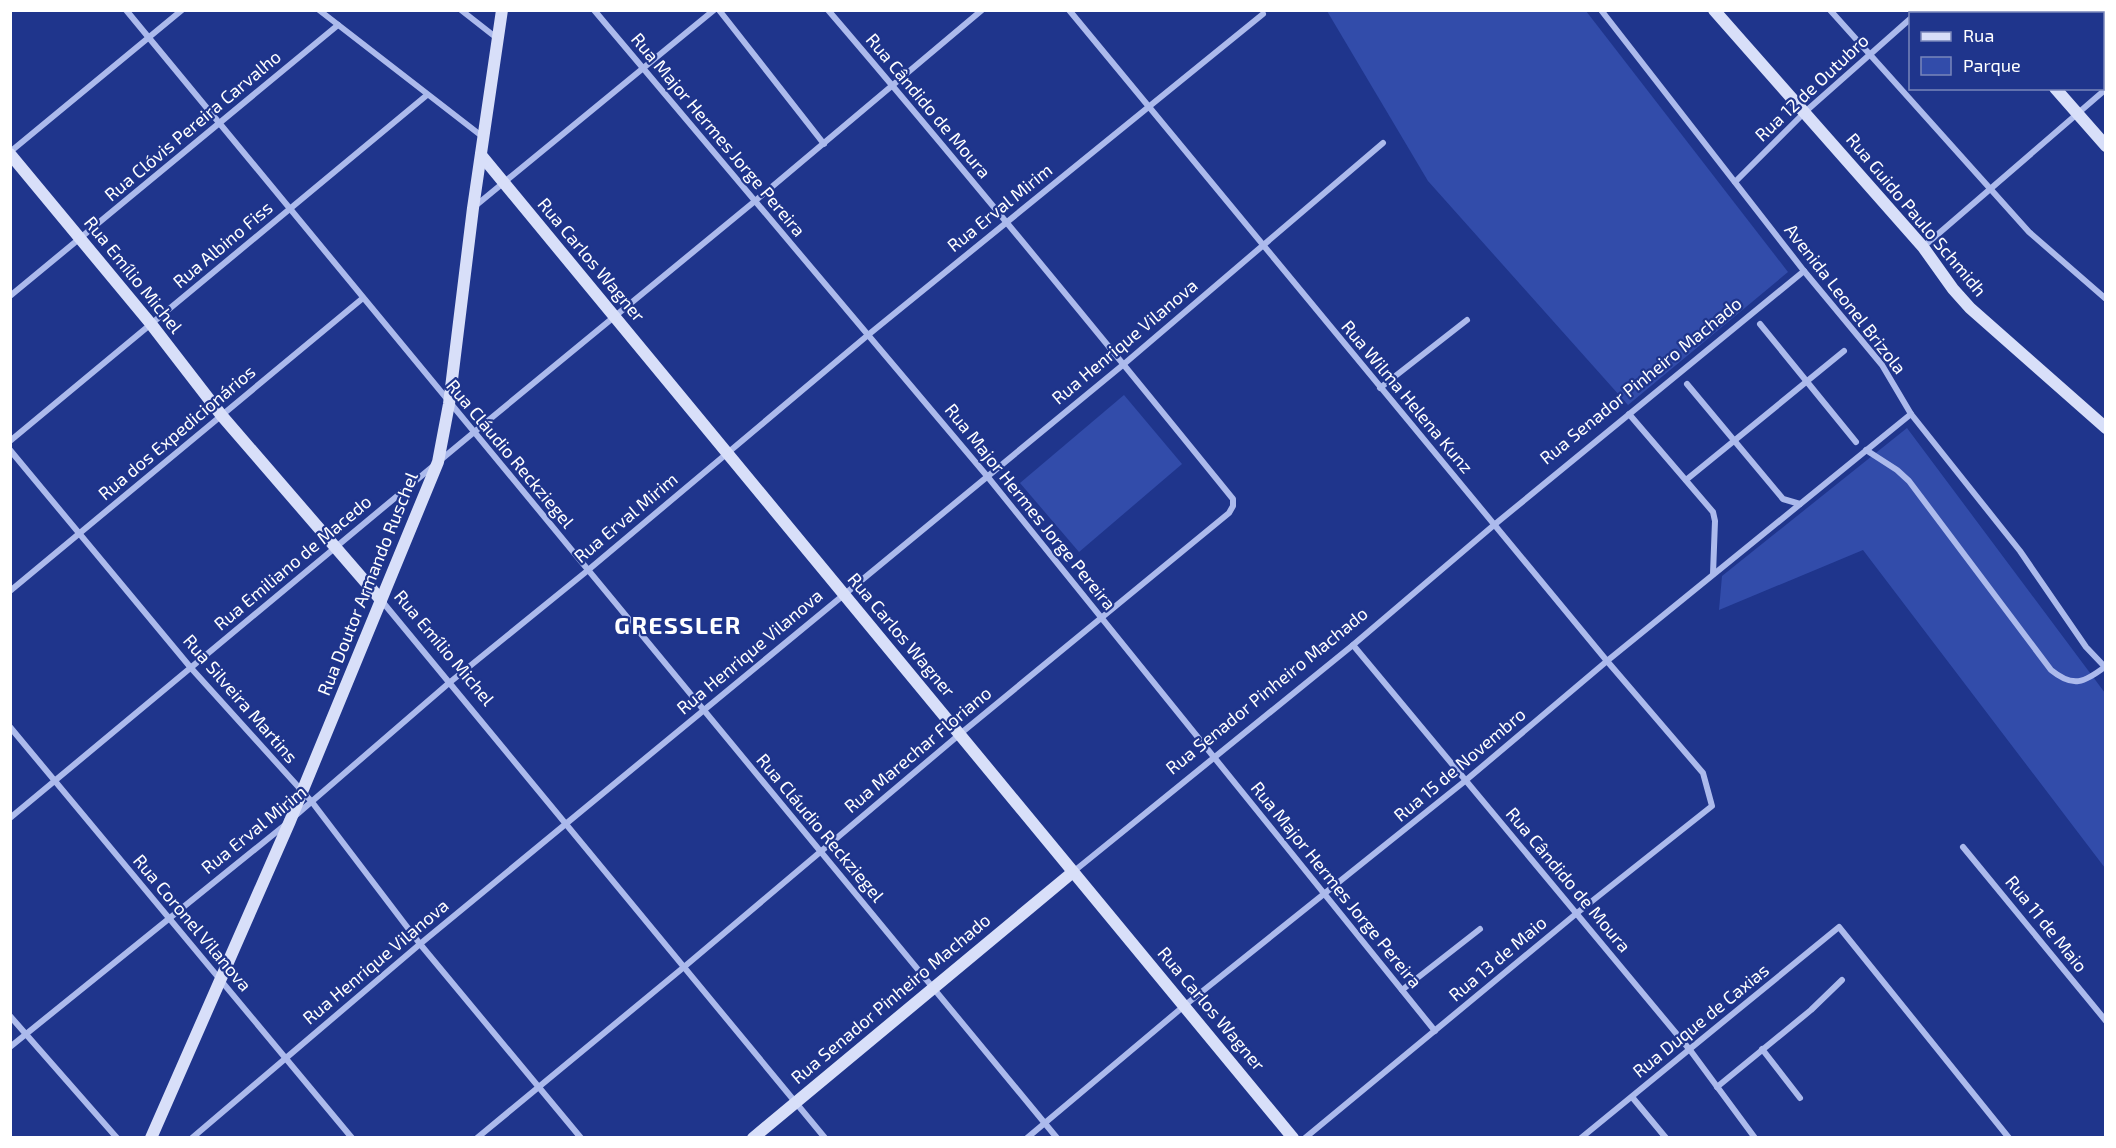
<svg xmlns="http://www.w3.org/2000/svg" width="2116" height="1148" font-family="'Exo 2',sans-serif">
<rect width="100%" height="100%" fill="#1f358c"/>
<!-- green -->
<g fill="#324caa">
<path d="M1327,11H1586L1788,272L1628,405L1428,181Z"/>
<path d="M1124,395L1182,464L1079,552L1020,483Z"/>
<path d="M1907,428L2105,693V868L1863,550L1719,610L1722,576Z"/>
</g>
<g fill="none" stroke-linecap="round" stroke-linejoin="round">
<!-- street -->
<g stroke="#acbaec" stroke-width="6">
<path d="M126,10L1057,1138"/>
<path d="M319,10L483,137"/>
<path d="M461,10L498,39"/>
<path d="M594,10L987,476L1435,1031"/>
<path d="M719,10L824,144"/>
<path d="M1069,10L1607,661L1703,773L1712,806L1577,913L1305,1138"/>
<path d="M1601,10L1804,271L1882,365L1911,414L2020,551L2086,647L2105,667"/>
<path d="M1830,10L2029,232L2106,299"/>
<path d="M1916,14L1920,10"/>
<path d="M10,152L182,10"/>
<path d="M1735,182L1805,112L1910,19"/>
<path d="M474,207L714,10"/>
<path d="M1923,247L2106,89"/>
<path d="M10,296L338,25"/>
<path d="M1760,324L1856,442"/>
<path d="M1687,384L1783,499L1800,504"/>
<path d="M1380,388L1467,320"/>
<path d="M1629,414L1713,512L1715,521L1713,574"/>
<path d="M10,441L427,95"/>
<path d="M10,450L191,668L312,802L420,944L581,1138"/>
<path d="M1866,450L1897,470L1909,481L2051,670C2073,688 2084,683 2106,666"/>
<path d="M1686,480L1844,351"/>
<path d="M10,591L363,298"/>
<path d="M381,600L825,1138"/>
<path d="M1353,645L1690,1050L1755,1138"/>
<path d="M10,727L352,1138"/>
<path d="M295,816L449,683L587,571L868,335L1263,14"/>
<path d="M10,818L473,433L755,201L982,10"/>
<path d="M1963,847L2106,1021"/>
<path d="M1073,872L1353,645L1494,525L1804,271"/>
<path d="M1402,990L1480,929"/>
<path d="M10,1016L117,1138"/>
<path d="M10,1047L285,825"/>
<path d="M1762,1049L1800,1098"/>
<path d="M1717,1087L1811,1010L1842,980"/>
<path d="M1632,1097L1666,1138"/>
<path d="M192,1138L420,944L1124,364L1383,143"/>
<path d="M477,1138L684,967L960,734L1229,513L1233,506V499C1100,335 966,171 828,10"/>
<path d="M1027,1138L1184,1006L1465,781L1607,661L1911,414"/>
<path d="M1581,1138L1839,927L2009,1138"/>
</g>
<!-- secondary -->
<g stroke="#d8dff9" stroke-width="12">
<path d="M1714,10L1923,247L1953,289L1970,308L2106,428"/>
<path d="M1985,10L1988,14"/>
<path d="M2055,88L2106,146"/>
<path d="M10,154L151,324L222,416L381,600"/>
<path d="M481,155L1293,1138"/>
<path d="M151,1138L290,821L438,462L449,404L473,208L502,10"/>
<path d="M753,1138L1073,872"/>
</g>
</g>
<g text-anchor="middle" stroke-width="4.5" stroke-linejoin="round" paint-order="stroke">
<!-- street labels -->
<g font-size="18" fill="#fff" stroke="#1f358c">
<text transform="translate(1812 88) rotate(-43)" y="6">Rua 12 de Outubro</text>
<text transform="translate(928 106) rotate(50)" y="6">Rua Cândido de Moura</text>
<text transform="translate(193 126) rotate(-40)" y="6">Rua Clóvis Pereira Carvalho</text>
<text transform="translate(718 135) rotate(50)" y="6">Rua Major Hermes Jorge Pereira</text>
<text transform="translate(1000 208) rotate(-39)" y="6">Rua Erval Mirim</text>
<text transform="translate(1916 215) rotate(50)" y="6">Rua Guido Paulo Schmidh</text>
<text transform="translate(223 245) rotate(-40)" y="6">Rua Albino Fiss</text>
<text transform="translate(591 260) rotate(50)" y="6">Rua Carlos Wagner</text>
<text transform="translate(133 275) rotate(51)" y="6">Rua Emílio Michel</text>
<text transform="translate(1845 299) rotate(52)" y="6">Avenida Leonel Brizola</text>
<text transform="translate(1125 342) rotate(-40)" y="6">Rua Henrique Vilanova</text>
<text transform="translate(1641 381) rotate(-39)" y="6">Rua Senador Pinheiro Machado</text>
<text transform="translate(1407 397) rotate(50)" y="6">Rua Wilma Helena Kunz</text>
<text transform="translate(177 433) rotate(-40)" y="6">Rua dos Expedicionários</text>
<text transform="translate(510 454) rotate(50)" y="6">Rua Cláudio Reckziegel</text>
<text transform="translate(1030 507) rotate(51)" y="6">Rua Major Hermes Jorge Pereira</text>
<text transform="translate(626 518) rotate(-40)" y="6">Rua Erval Mirim</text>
<text transform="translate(293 563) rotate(-40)" y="6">Rua Emiliano de Macedo</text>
<text transform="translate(368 584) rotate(-68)" y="6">Rua Doutor Armando Ruschel</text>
<text transform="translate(901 635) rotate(50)" y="6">Rua Carlos Wagner</text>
<text transform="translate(444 648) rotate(50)" y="6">Rua Emílio Michel</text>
<text transform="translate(750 652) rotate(-40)" y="6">Rua Henrique Vilanova</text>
<text transform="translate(1267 691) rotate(-39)" y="6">Rua Senador Pinheiro Machado</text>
<text transform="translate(240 699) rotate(49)" y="6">Rua Silveira Martins</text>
<text transform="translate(918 750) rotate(-40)" y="6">Rua Marechar Floriano</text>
<text transform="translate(1460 765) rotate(-40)" y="6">Rua 15 de Novembro</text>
<text transform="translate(820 828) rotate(50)" y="6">Rua Cláudio Reckziegel</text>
<text transform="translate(254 830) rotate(-39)" y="6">Rua Erval Mirim</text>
<text transform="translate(1568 880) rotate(50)" y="6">Rua Cândido de Moura</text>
<text transform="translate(1336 885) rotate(51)" y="6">Rua Major Hermes Jorge Pereira</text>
<text transform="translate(192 923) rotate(50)" y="6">Rua Coronel Vilanova</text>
<text transform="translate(2046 924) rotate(51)" y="6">Rua 11 de Maio</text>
<text transform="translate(1498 959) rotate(-40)" y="6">Rua 13 de Maio</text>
<text transform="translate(376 962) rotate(-40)" y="6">Rua Henrique Vilanova</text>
<text transform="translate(891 999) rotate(-40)" y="6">Rua Senador Pinheiro Machado</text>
<text transform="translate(1211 1009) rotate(50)" y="6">Rua Carlos Wagner</text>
<text transform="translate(1701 1021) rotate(-39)" y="6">Rua Duque de Caxias</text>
</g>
<!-- district labels -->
<g font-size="24" font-weight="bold" letter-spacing="1.5" fill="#fff" stroke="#1f358c">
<text x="678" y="634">GRESSLER</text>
</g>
</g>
<!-- border -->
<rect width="2116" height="1148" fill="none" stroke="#ffffff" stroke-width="24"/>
<!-- legend -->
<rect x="1909" y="12" width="195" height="78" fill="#1f358c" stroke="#7986ba" stroke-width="1.5"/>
<rect x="1921" y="32" width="30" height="9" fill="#d8dff9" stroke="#7986ba" stroke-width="1.5"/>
<text x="1963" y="42" font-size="18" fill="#ffffff">Rua</text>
<rect x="1921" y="57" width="30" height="18" fill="#324caa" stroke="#7986ba" stroke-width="1.5"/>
<text x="1963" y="72" font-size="18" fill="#ffffff">Parque</text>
</svg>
